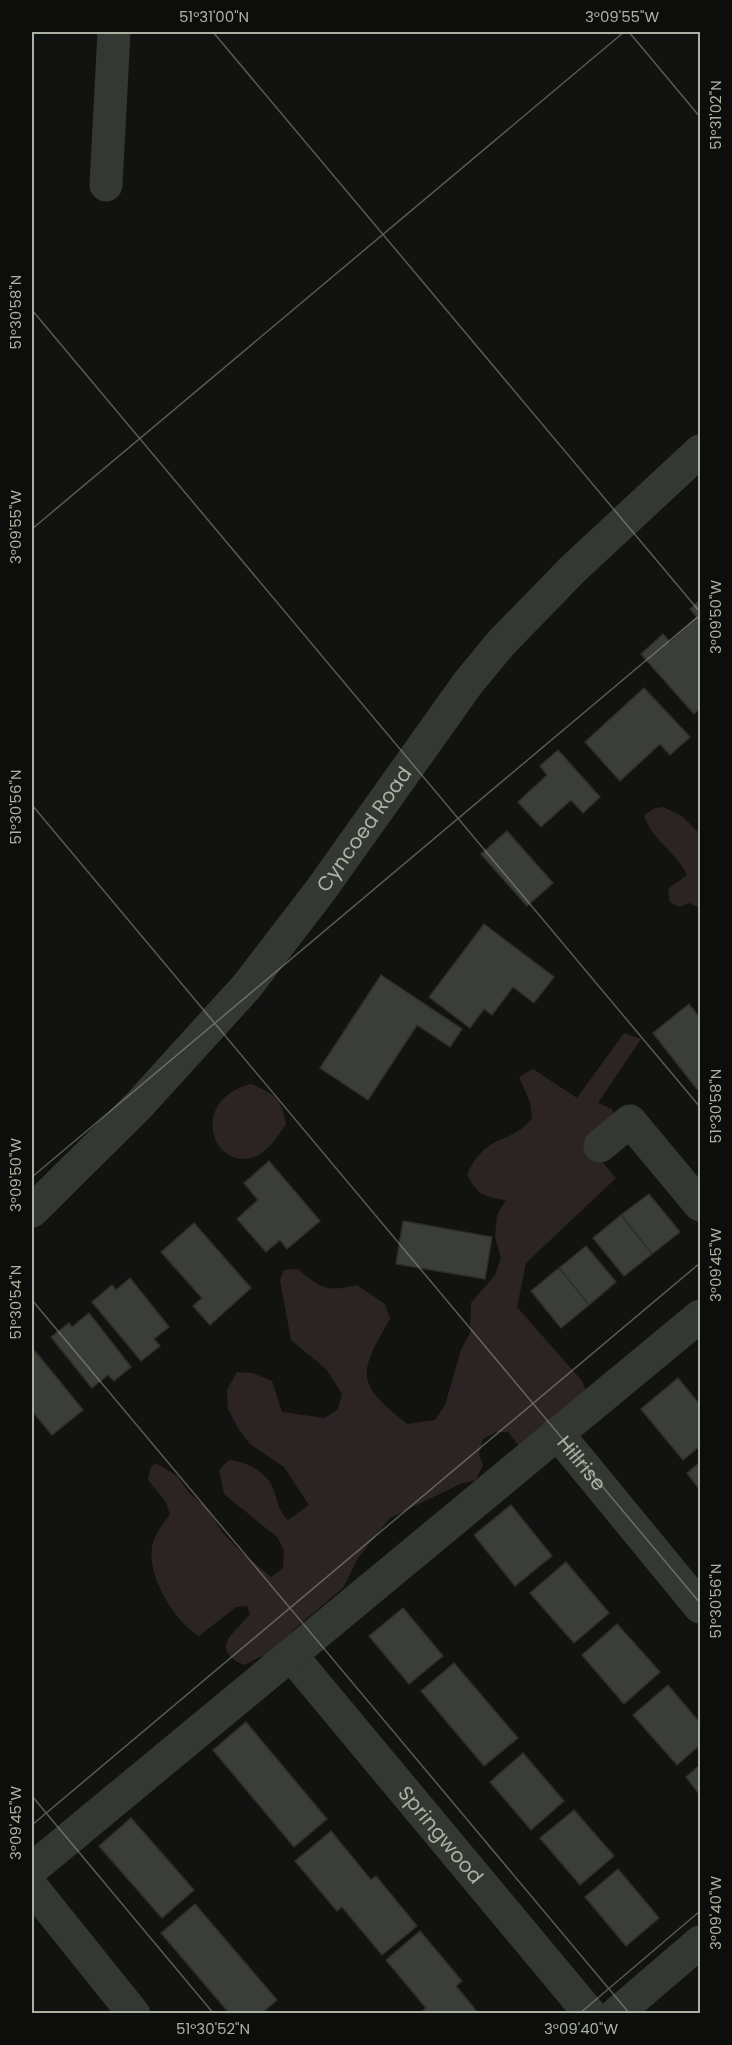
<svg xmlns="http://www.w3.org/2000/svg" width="732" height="2045" font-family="Poppins,sans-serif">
<rect width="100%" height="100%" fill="#121311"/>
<!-- green -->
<g fill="#2c2424">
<path d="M663,807L682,816L700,834V908L689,903L679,907L670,902L668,889L687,875C677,852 651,840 644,815L655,808Z"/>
<path d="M624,1033L641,1039L598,1103L612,1109L617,1125L592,1150L616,1178L526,1263L517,1307L582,1381L592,1405L528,1457L508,1432H496L483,1439L479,1454L483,1465L476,1480L460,1484L390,1518L358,1558L343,1588L292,1631L280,1647L244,1665C208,1648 234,1634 250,1614L247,1606L236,1607L199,1636C175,1622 144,1573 153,1543C156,1533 163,1523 170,1515L166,1502L148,1480L151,1467L156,1463L177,1476L190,1494L206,1507L222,1532L240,1551L271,1577L283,1568L284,1551L278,1538L224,1494L219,1470L229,1460C244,1461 265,1471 272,1486C278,1499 277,1510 288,1520L309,1505L284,1467L250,1444L238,1428L228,1409L227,1390L237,1372L252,1373L272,1381L282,1412L325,1418L338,1409L342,1394L326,1369L291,1340L280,1280L284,1270L298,1269C320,1289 328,1292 357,1285L385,1304L390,1319C358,1374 355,1383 407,1424L435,1420L445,1405L461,1350L470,1333L471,1303L495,1275L501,1258L495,1237L497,1215L506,1200C484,1197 476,1194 467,1174C488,1130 511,1146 532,1118L530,1102L519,1077L533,1069L577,1098Z"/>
<path d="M251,1084C275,1094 281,1098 286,1124C278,1136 268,1152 254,1157C212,1171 188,1100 251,1084Z"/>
</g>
<!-- building -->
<g fill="#3a3d38" stroke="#2c2f2b" stroke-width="1.5">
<path d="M700,600V708L694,714L641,654L663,634L670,642L697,617L690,609Z"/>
<path d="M644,688L690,737L670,755L660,744L620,781L585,742Z"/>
<path d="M558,750L600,797L583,813L571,800L541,827L518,802L547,775L540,766Z"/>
<path d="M507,831L553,883L527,906L481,854Z"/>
<path d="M484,924L554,977L534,1003L513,987L492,1015L484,1009L470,1028L429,997Z"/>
<path d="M381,975L462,1029L450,1047L417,1025L368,1100L320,1068Z"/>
<path d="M689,1004L700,1018V1086L697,1089L653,1033Z"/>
<path d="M269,1161L320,1221L287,1249L280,1240L266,1252L237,1219L258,1200L244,1183Z"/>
<path d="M649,1194L680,1232L652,1254L621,1215Z"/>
<path d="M621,1215L652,1254L624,1276L593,1238Z"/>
<path d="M403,1221L492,1237L485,1279L396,1264Z"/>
<path d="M194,1223L251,1288L210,1325L193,1306L202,1298L161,1252Z"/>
<path d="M586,1246L616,1282L589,1305L559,1268Z"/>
<path d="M559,1268L589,1305L561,1328L531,1291Z"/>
<path d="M130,1278L169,1327L154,1339L160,1346L141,1361L92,1302L112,1285L116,1290Z"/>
<path d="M89,1313L131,1367L114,1381L108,1375L92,1388L51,1337L69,1323L72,1327Z"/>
<path d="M35,1351L83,1410L52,1435L32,1411V1354Z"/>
<path d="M678,1378L700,1405V1446L683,1460L641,1409Z"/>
<path d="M700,1462V1490L687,1473Z"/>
<path d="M511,1505L552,1556L515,1586L474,1535Z"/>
<path d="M566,1562L609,1613L574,1643L530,1593Z"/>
<path d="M403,1608L443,1656L409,1684L369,1636Z"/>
<path d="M617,1624L660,1672L624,1704L582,1655Z"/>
<path d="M454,1663L518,1738L484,1766L421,1691Z"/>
<path d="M668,1685L700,1723V1745L677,1765L633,1715Z"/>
<path d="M246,1722L327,1819L294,1847L213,1750Z"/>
<path d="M523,1753L564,1801L531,1830L490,1782Z"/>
<path d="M700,1765V1795L686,1777Z"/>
<path d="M574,1810L614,1856L580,1885L540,1838Z"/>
<path d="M131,1818L194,1890L162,1918L99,1846Z"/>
<path d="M331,1831L371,1880L376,1876L417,1926L382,1955L342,1907L337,1911L295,1861Z"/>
<path d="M618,1869L659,1918L626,1946L585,1897Z"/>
<path d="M195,1904L277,2000L261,2014H230L161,1933Z"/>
<path d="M420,1931L462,1981L456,1986L479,2014L420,2013L426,2008L386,1960Z"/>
</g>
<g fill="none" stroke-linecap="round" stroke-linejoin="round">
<!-- minor -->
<g stroke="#343833" stroke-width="33">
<path d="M106,185L114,32"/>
<path d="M600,1146L630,1121L700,1205"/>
<path id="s1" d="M557,1433L700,1607"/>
<path id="s2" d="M291,1655L590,2014"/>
<path d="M32,1869L700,1316"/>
<path d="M32,1887L134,2014"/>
<path d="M616,2014L700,1942"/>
</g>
<!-- tertiary -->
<path stroke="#343833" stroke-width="33" id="s3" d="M32,1211L139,1105L247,986L320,891L468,683L501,643L573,569L700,451"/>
</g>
<!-- ticks -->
<path fill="none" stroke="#aab3a3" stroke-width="1.5" stroke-opacity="0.45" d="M213,32L700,612M629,32L700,117M32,310L700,1107M32,529L624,32M32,805L700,1603M32,1177L700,615M32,1300L630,2014M32,1796L214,2014M32,1825L700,1263M579,2014L700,1911"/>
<g text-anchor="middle" stroke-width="4.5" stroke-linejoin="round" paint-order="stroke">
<!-- street labels -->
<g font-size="20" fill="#aab3a3" stroke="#0d0e0c">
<text dy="7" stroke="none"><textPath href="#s3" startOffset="507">Cyncoed Road</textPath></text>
<text dy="7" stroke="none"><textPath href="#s1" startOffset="39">Hillrise</textPath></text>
<text dy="7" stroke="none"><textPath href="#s2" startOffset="234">Springwood</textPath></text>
</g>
</g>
<!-- border -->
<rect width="732" height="2045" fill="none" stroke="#0d0e0c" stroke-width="66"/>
<rect x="33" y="33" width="666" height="1979" fill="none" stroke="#aab3a3" stroke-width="2"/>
<g font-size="15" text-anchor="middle" fill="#aab3a3">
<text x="214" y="22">51°31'00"N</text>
<text x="622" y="22">3°09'55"W</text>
<text transform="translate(716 115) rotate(-90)" y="5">51°31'02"N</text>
<text transform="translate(16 312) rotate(-90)" y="5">51°30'58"N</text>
<text transform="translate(16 527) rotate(-90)" y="5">3°09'55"W</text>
<text transform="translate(716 617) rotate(-90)" y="5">3°09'50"W</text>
<text transform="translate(16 807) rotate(-90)" y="5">51°30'56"N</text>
<text transform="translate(716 1106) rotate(-90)" y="5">51°30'58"N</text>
<text transform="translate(16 1175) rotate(-90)" y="5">3°09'50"W</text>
<text transform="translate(716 1265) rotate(-90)" y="5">3°09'45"W</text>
<text transform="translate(16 1302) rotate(-90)" y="5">51°30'54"N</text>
<text transform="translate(716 1601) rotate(-90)" y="5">51°30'56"N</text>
<text transform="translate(16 1823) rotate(-90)" y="5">3°09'45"W</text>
<text transform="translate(716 1913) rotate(-90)" y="5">3°09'40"W</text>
<text x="213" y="2034">51°30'52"N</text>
<text x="581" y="2034">3°09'40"W</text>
</g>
</svg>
